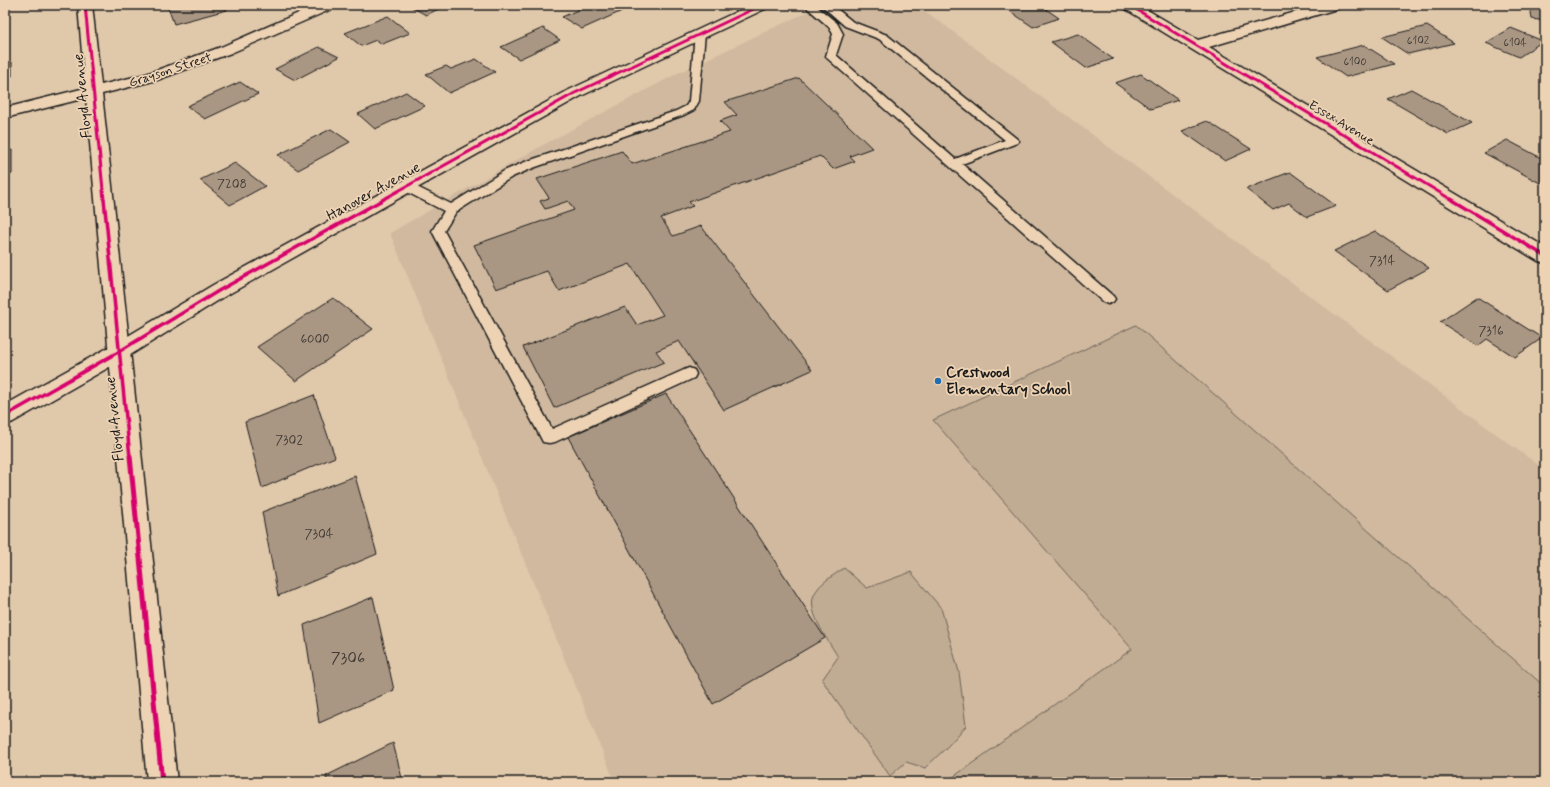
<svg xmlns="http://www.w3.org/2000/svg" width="1550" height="787" font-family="Mynerve,sans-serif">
<rect width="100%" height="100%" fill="#e0c8ab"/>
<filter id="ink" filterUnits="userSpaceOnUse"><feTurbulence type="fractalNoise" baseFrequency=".025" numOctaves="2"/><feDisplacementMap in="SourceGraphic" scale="8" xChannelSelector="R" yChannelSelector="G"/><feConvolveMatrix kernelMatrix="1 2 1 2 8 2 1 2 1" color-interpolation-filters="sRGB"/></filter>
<g filter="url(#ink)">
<!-- built -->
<path fill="#d0b99f" d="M822,5H917L1545,470V782H615L390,233L545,144L678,73Z"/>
<!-- green -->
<g fill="#c0ab93" stroke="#6e6458">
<path d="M1136,325L1545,687V782H946L1132,649L933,420Z"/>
<path d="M844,568L867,588L911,572L941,608L959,672L966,726L947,747L925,768L906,762L890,776L822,680L838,657C830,643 806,612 814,595C819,583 833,576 844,568Z"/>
</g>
<!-- building -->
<g fill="#aa9783" stroke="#1c1c1c">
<path d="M5,5H9V16L5,17Z"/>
<path d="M167,5H225L227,10L174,24Z"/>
<path d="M408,5H447L426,15Z"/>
<path d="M589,5H612L622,11L582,29L562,17Z"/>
<path d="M1001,5H1040L1059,18L1033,27Z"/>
<path d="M1530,5H1545V21L1532,19Z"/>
<path d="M388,16L410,33L382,44L376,40L361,46L345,33Z"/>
<path d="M1427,26L1454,43L1408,54L1382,37Z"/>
<path d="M543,28L560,40L519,59L501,47Z"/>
<path d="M1511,28L1543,41L1519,57L1486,43Z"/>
<path d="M1078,34L1113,59L1086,68L1051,42Z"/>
<path d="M1364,45L1394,64L1346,77L1317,57Z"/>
<path d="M319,47L339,57L295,80L275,69Z"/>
<path d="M476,59L495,72L449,93L426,74L446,66L451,69Z"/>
<path d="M12,62V76L5,78V63Z"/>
<path d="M1141,74L1178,100L1151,109L1115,83Z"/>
<path d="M799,78L872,148L850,156L855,161L833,169L820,156L689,202L693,206L661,218L673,236L701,226L812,370L724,410L679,341L656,351L664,362L554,408L523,347L625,307L637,325L663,315L630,264L559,291L547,271L496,289L474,245L574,210L568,201L545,209L540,201L549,198L537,179L622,151L632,164L730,132L720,121L737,115L725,102Z"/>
<path d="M240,82L258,94L205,119L187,106Z"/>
<path d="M1411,89L1472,123L1448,134L1388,99Z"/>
<path d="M406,92L425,106L375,129L358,114Z"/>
<path d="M1207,121L1251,149L1225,161L1182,131Z"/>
<path d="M331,129L350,142L298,170L278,155Z"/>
<path d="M1507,140L1545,160V180L1540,183L1484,153Z"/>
<path d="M12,150V174L5,175V152Z"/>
<path d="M235,163L265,186L230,205L200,180Z"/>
<path d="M1290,172L1336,206L1307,217L1289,203L1273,210L1246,189Z"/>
<path d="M1375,231L1429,268L1388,290L1334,251Z"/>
<path d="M1477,297L1542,338L1515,357L1487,339L1478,346L1440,322Z"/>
<path d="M333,298L373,329L296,381L257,347Z"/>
<path d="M666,394L825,638L713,704L568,437Z"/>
<path d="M314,395L335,457L262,488L245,422Z"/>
<path d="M355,476L377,554L278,596L262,512Z"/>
<path d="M373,597L394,690L319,723L304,625Z"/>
<path d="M393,743L403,782H327L326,776Z"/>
</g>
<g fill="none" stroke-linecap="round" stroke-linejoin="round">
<defs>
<g id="lane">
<path d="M804,5H815L837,23L843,34L836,55L955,159L1005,140L879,39L845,26L821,5H832L853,22L887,35L1017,139L1019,141L1017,143L962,164L1113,296L1115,299L1113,302L1108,304L1103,302L827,58L826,56L833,34L829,27Z"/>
<path d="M700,30L705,33L699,101L694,110L684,115L533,168L512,177L456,212L444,231L552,429L684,370L689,368L694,370L696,374L694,378L555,442L549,443L543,442L432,231L444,211L401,189L399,186L401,183H409L451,204L504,171L525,162L676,111L686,106L689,101L695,33Z"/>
</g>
<g id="street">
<path d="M78,5H92L101,85L146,74L221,47L317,5H336L334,8L231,53L157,80L102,94L177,782H147L86,98L5,118V108L85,88Z"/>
<path d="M1122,5H1139L1198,40L1320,5H1342L1340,8L1209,47L1545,247V263L1538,261L1124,8Z"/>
</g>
<path id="secondary" d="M751,5H769L767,8L581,96L227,295L127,357L13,422L5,425V405L113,345L213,285L569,90Z"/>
</defs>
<!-- lane casing -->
<use href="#lane" stroke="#1c1c1c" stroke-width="3"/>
<!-- street casing -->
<use href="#street" stroke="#1c1c1c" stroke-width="3"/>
<!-- secondary casing -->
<use href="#secondary" stroke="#1c1c1c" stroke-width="3"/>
<!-- lane -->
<use href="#lane" fill="#edd3b4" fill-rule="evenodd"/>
<!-- street -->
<use href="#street" fill="#edd3b4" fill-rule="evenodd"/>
<!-- secondary -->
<use href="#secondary" fill="#edd3b4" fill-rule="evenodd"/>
<defs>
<g id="cycleway-far2">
<path d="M85,5L104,200"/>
<path d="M1129,5L1452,200"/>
<path d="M382,200L575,93L762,5"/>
</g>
<g id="cycleway-far1">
<path d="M104,199L130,457"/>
<path d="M1451,199L1545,256"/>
<path d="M5,416L120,351L220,290L384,199"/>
</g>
<path id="cycleway" d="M130,456L162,782"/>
</defs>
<!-- cycleway-far2 casing -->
<use href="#cycleway-far2" stroke="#edd3b4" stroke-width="5"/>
<!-- cycleway-far1 casing -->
<use href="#cycleway-far1" stroke="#edd3b4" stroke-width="6"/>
<!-- cycleway casing -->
<use href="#cycleway" stroke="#edd3b4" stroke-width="8"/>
<!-- cycleway-far2 -->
<use href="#cycleway-far2" stroke="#d6006c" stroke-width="3"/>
<!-- cycleway-far1 -->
<use href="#cycleway-far1" stroke="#d6006c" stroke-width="3.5"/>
<!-- cycleway -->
<use href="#cycleway" stroke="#d6006c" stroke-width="5"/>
</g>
</g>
<!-- markers -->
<circle fill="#1f6fb2" stroke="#edd3b4" stroke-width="1.5" cx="938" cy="381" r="4"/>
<g text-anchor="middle" stroke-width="3.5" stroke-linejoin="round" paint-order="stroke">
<!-- far-number labels -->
<g font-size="11" fill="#403b36">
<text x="1418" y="44">6102</text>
<text x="1515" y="46">6104</text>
<text x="1355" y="65">6100</text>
</g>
<!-- far-street labels -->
<g font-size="13" fill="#1c1c1c" stroke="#edd3b4">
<text transform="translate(170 69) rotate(-18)" y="5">Grayson Street</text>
<text transform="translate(1342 122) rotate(31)" y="5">Essex Avenue</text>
</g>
<!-- number labels -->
<g font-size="13" fill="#403b36">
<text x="232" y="188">7208</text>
<text x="1382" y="265">7314</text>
<text x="1491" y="335">7316</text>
<text x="315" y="343">6000</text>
<text x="289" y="444">7302</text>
<text x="319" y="538">7304</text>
</g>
<!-- street labels -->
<g font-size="15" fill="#1c1c1c" stroke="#edd3b4">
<text transform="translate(82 96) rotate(-96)" y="5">Floyd Avenue</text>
<text transform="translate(373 191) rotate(-29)" y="5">Hanover Avenue</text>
<text transform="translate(114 419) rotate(-96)" y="5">Floyd Avenue</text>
</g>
<!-- poi labels -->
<g font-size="15" font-weight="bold" fill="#1c1c1c" stroke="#edd3b4" text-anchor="start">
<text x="946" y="377">Crestwood<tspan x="946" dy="17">Elementary School</tspan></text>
</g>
<!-- near-number labels -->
<g font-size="16" fill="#403b36">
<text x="348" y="663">7306</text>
</g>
</g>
<!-- margin -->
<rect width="1550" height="787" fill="none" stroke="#edd3b4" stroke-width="20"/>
<rect x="10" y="10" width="1530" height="767" fill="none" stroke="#1c1c1c" stroke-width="1.5" filter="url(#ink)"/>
</svg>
